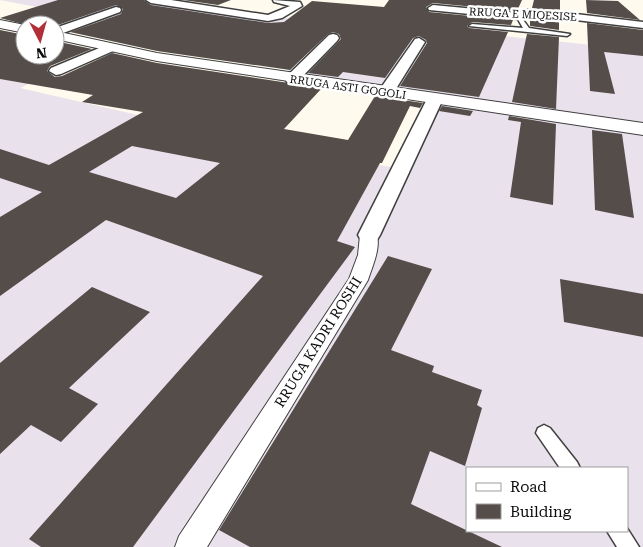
<svg xmlns="http://www.w3.org/2000/svg" width="643" height="547" font-family="'Roboto Serif',serif">
<rect width="100%" height="100%" fill="#fefaed"/>
<!-- industrial -->
<path fill="#e9e1eb" fill-rule="evenodd" d="M0,0H171L344,27L483,34L643,50V547H0V63L60,69L20,88L269,145L396,168L429,96L286,72L327,40L265,31L238,45ZM467,468H627V531H467Z"/>
<!-- building -->
<g fill="#544d4a" fill-rule="evenodd">
<path d="M58,0H144L151,5L268,23L284,22L312,1L384,7L389,0H522L517,11L433,3L426,7L429,12L513,20L511,25L472,22L467,26L469,28L508,32L479,97L400,86L427,43L426,40L419,36L413,38L385,78L343,72L338,77L308,73L341,39L339,34L333,32L328,34L290,70L157,51L70,32L121,14L123,9L116,5L55,26L27,25L0,18Z"/>
<path d="M183,0H231L218,5Z"/>
<path d="M534,0H560V10L532,8Z"/>
<path d="M586,0L618,1L640,20L587,13Z"/>
<path d="M530,18L559,20V30L530,26Z"/>
<path d="M587,23L643,30V56L604,52L615,94L590,91Z"/>
<path d="M0,30L25,35V55H55V41L92,49L50,66L47,71L55,77L62,76L112,53L157,63L322,88L284,129L348,140L375,96L423,103L420,108L410,106L382,163H380L337,241L355,247L133,547H41L29,539L263,276L106,220L0,296V217L42,192L0,178V149L49,165L143,112L82,102L93,95L0,79ZM132,146L220,163L176,198L89,172Z"/>
<path d="M527,34L559,37L556,109L512,102Z"/>
<path d="M442,106L473,111L470,116L439,111Z"/>
<path d="M509,116L556,124L553,205L510,197L521,122L508,120Z"/>
<path d="M592,130L622,134L634,218L595,210Z"/>
<path d="M388,256L432,269L391,350L434,366L432,372L482,390L477,405L482,408L465,466L430,451L411,504L502,547H250L219,530Z"/>
<path d="M560,279L643,294V337L564,322Z"/>
<path d="M92,287L150,312L69,388L98,404L61,442L31,425L0,454V363Z"/>
</g>
<g fill="none" stroke-linecap="round" stroke-linejoin="round">
<defs>
<g id="service">
<path d="M519,14L529,28L570,34L567,36L469,26L472,24L523,28L516,16Z"/>
<path d="M544,425L550,428L577,462L580,468H560L536,433L538,428Z"/>
<path d="M627,528L639,547H617L607,531H627Z"/>
</g>
<path id="pedestrian" d="M369,230L375,231C383,244 372,267 368,280L207,547H175L179,536L349,279L358,255L360,235L363,231Z"/>
<g id="minor">
<path d="M146,0H171L268,15L290,6L274,2L273,0L300,2L302,6L282,18L268,21L151,3Z"/>
<path d="M433,5L518,13L528,10H542L643,22V28L542,16H529L519,19L429,10L428,8Z"/>
<path d="M116,7L120,8L121,10L120,12L55,36V28Z"/>
<path d="M333,34L337,35L339,38L337,41L297,82H287L285,79L287,76L329,35Z"/>
<path d="M419,38L425,42L394,92L391,95H381L378,92L415,39Z"/>
<path d="M109,44L113,45L115,48L113,51L61,74L56,75L49,71L51,68Z"/>
<path d="M435,94L440,96L443,99L380,235L377,240L369,242L361,240L358,235L427,99L430,96Z"/>
</g>
<g id="tertiary">
<path d="M0,20L25,25V33L0,28Z"/>
<path d="M55,31L157,53L643,123V135L157,61L55,39Z"/>
</g>
</defs>
<!-- service casing -->
<use href="#service" stroke="#3f3f3f" stroke-width="3"/>
<!-- pedestrian casing -->
<use href="#pedestrian" stroke="#3f3f3f" stroke-width="2"/>
<!-- minor casing -->
<use href="#minor" stroke="#3f3f3f" stroke-width="3"/>
<!-- tertiary casing -->
<use href="#tertiary" stroke="#3f3f3f" stroke-width="2"/>
<!-- service -->
<use href="#service" fill="#fff" fill-rule="evenodd"/>
<!-- pedestrian -->
<use href="#pedestrian" fill="#fff" fill-rule="evenodd"/>
<!-- minor -->
<use href="#minor" fill="#fff" fill-rule="evenodd"/>
<!-- tertiary -->
<use href="#tertiary" fill="#fff" fill-rule="evenodd"/>
</g>
<g text-anchor="middle" stroke-width="5" stroke-linejoin="round" paint-order="stroke">
<!-- far-street labels -->
<g font-size="11" fill="#0c0c0c" stroke="#fff">
<text transform="translate(523 14) rotate(3)" y="4">RRUGA E MIQESISE</text>
<text transform="translate(348 87) rotate(8)" y="4">RRUGA ASTI GOGOLI</text>
</g>
<!-- street labels -->
<g font-size="14" fill="#0c0c0c" stroke="#fff">
<text transform="translate(318 342) rotate(-58)" y="5">RRUGA KADRI ROSHI</text>
</g>
</g>
<!-- legend -->
<rect x="466" y="467" width="162" height="65" fill="#ffffff" stroke="#9e9e9e"/>
<rect x="476" y="483" width="25" height="8" fill="#ffffff" stroke="#9e9e9e"/>
<text x="510" y="492" font-size="15" fill="#0c0c0c">Road</text>
<rect x="476" y="504" width="25" height="15" fill="#544d4a" stroke="#9e9e9e"/>
<text x="510" y="517" font-size="15" fill="#0c0c0c">Building</text>
<!-- north arrow -->
<g transform="translate(40 40) rotate(174)"><circle r="24" fill="#ffffff" stroke="#9e9e9e"/>
<path d="M0-4L9 19L0 12L-9 19Z" fill="#b22e38"/>
<text y="-8" font-size="14" font-weight="bold" text-anchor="middle" fill="#0c0c0c">N</text>
</g>
</svg>
